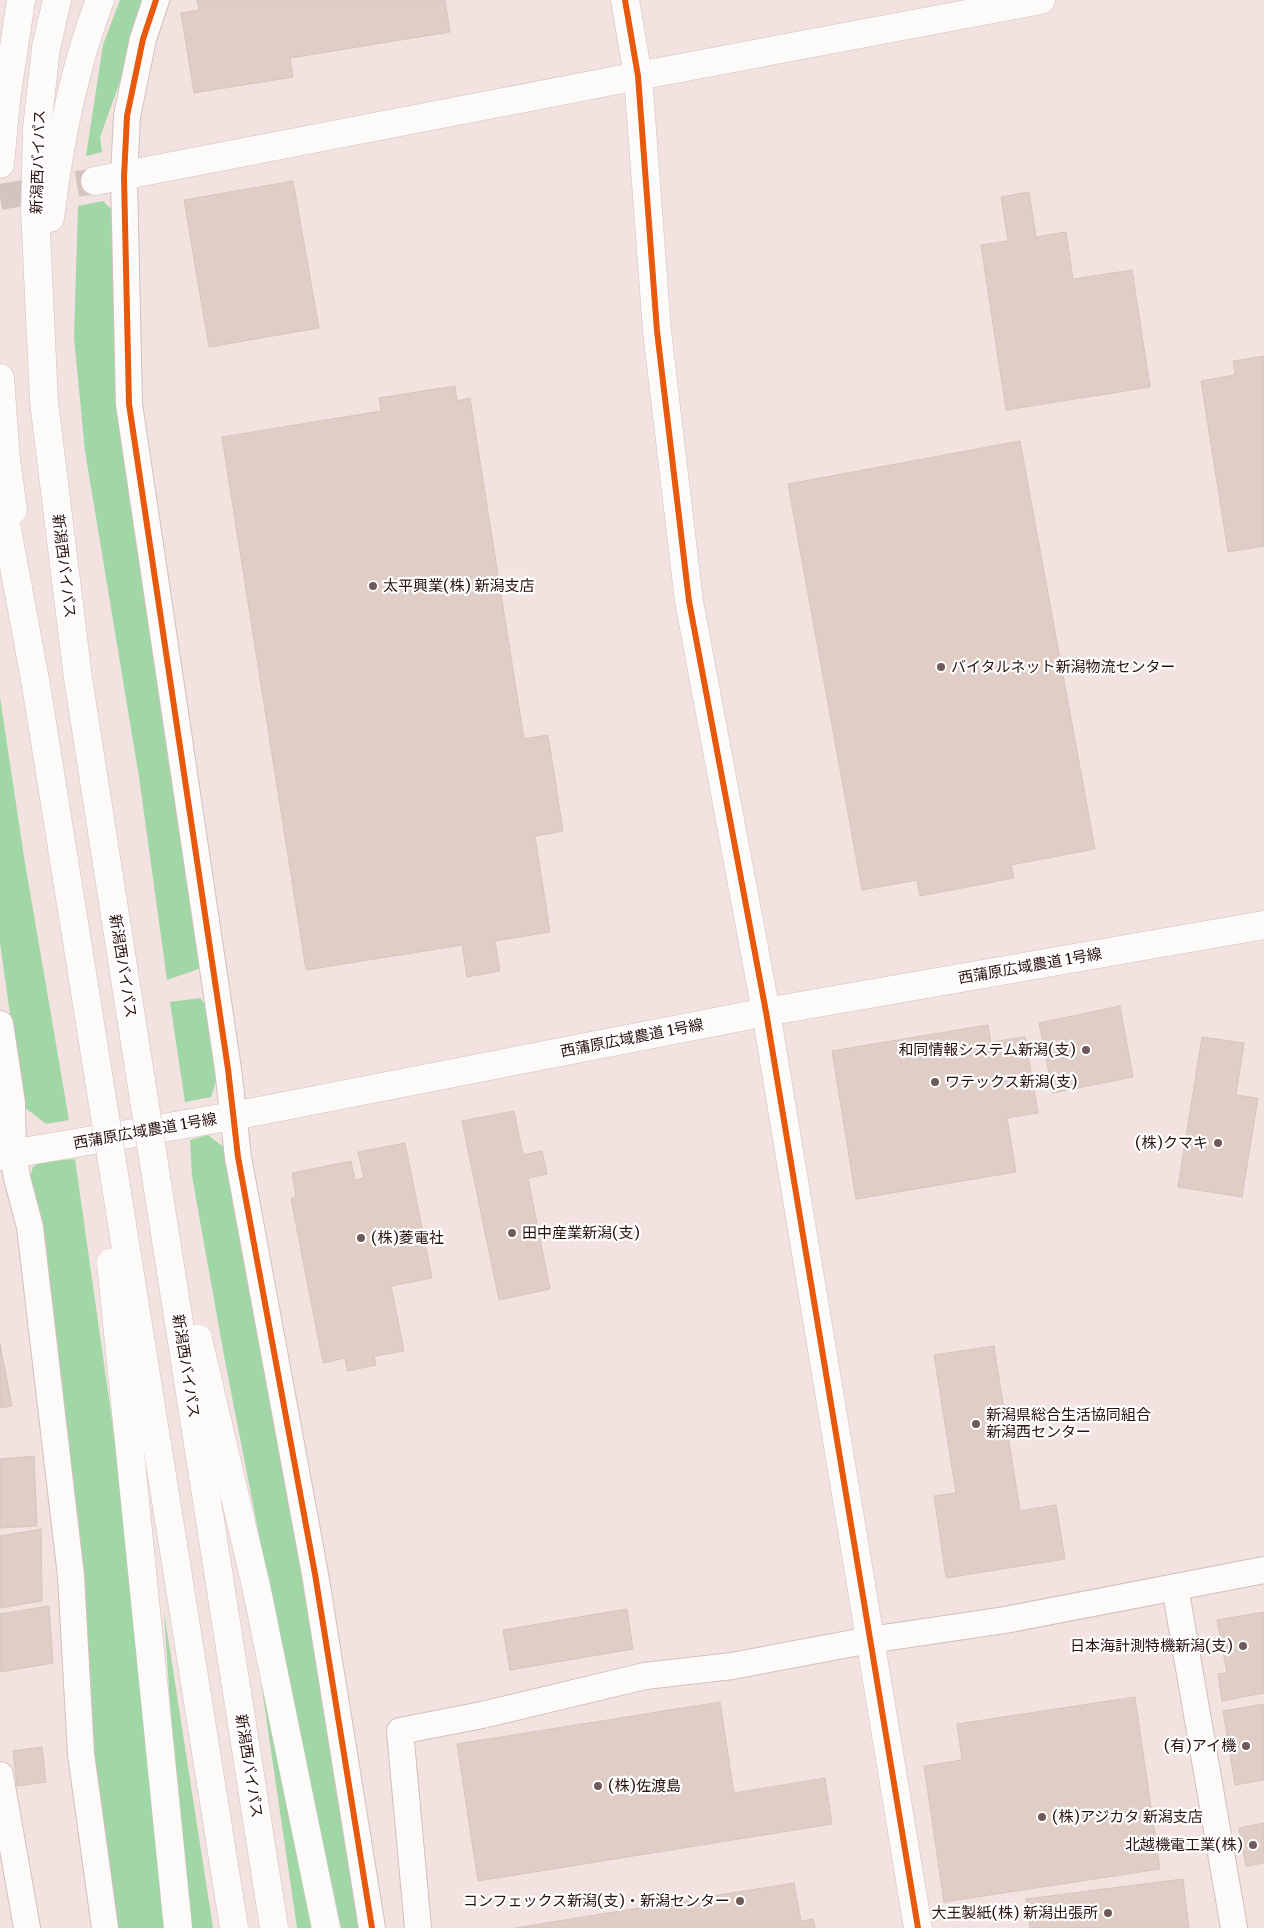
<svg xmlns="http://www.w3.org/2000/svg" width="1264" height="1928" font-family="Merriweather,'Noto Sans JP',serif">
<rect width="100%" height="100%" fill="#f2e3e0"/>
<!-- forest -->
<g fill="#a1d6a6">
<path d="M120,0H146L131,51L100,137L102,152L86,156L103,45Z"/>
<path d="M103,201L111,209L121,396L204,967L167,980L139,777L85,451L74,338L78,206Z"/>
<path d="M0,697L24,857L69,1120L46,1124L23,1106L0,943Z"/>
<path d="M200,998L211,1011L220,1068L211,1097L185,1102L170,1002Z"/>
<path d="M208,1135L226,1149L252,1273L361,1928H341L274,1612L225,1361L192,1176L190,1140Z"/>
<path d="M75,1159L120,1477L164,1928H118L94,1773L28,1184L33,1167L41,1162Z"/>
<path d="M249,1600L314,1928H297Z"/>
<path d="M164,1612L213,1928H190L174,1766Z"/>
</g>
<!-- building -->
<g fill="#e0cdc6" stroke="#d6c4bd">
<path d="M197,0H445L450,32L290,58L293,77L194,93L181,13L199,10Z"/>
<path d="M293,181L319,328L209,347L184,200Z"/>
<path d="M1029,192L1036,237L1066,232L1073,279L1132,270L1150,387L1006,410L981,245L1008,241L1001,197Z"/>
<path d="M1264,356V546L1228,552L1201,381L1235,375L1233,361Z"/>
<path d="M455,386L457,401L470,398L524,739L548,735L563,831L535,836L550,932L495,941L500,971L467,977L462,945L306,970L222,437L381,411L379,398Z"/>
<path d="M1020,441L1095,849L1011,865L1014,878L920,896L917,880L862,890L788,484Z"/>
<path d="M1120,1006L1133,1077L1053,1093L1039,1023Z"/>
<path d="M988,1025L991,1042L1025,1037L1038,1113L1007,1118L1016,1172L856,1199L832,1051Z"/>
<path d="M1202,1037L1244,1043L1236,1095L1258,1098L1242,1197L1178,1187Z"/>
<path d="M514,1111L523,1155L542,1151L547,1174L528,1178L550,1289L499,1300L462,1121Z"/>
<path d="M405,1143L432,1278L391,1286L404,1351L374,1356L376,1365L347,1371L345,1358L323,1363L291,1199L296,1197L292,1173L351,1161L355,1180L364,1178L358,1152Z"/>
<path d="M0,1344L12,1406L0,1408Z"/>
<path d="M994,1346L1020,1511L1056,1505L1065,1559L946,1578L934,1496L956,1493L934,1355Z"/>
<path d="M34,1456L37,1526L0,1528V1459Z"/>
<path d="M41,1529L42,1601L0,1608V1536Z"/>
<path d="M49,1606L53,1663L0,1672V1614Z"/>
<path d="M627,1609L633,1649L510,1670L503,1630Z"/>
<path d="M1264,1612V1693L1222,1701L1218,1674L1227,1673L1217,1620Z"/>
<path d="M1135,1697L1160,1869L944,1902L924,1766L962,1760L957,1724Z"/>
<path d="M720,1702L734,1793L825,1778L832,1824L478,1881L457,1744Z"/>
<path d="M1264,1704V1780L1235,1785L1223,1711Z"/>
<path d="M42,1747L46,1782L17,1786L13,1751Z"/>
<path d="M1264,1823V1863L1246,1866L1239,1828Z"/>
<path d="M1183,1879L1189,1928H1030L1026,1899Z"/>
<path d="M794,1883L801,1921L813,1919L815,1928H515Z"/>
</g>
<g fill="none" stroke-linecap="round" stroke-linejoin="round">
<!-- minor-tunnel -->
<path stroke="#d4c4c0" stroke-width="26" stroke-dasharray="26 13" stroke-linecap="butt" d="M0,197L95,181"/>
<defs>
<g id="minor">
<path d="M156,0L143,39L127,116L124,177L129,404L228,1069L238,1157L315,1574L372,1928"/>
<path d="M0,1024L12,1103L13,1153L17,1178L30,1227L71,1576L81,1754L105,1928"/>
<path d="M1175,1587L1234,1928"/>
<path d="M0,1775L27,1928"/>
<path d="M418,1928L400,1731L482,1715L645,1676L732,1666L870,1640L1005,1620L1264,1570"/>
</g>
<g id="tertiary">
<path d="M625,0L638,76L657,331L689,601L766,1012L918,1928"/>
<path d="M95,181L638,76L1041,0"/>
<path d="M0,1156L233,1116L766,1012L1264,925"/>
</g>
<g id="motorway">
<path d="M57,0L46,48L37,128L35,210L44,402L78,678L120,947"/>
<path d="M0,164L6,100L21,0"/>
<path d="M50,218C59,144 73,70 100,0"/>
<path d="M0,378L6,460L13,510"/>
<path d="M0,491L36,685L79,954"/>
</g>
</defs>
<!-- minor casing -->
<use href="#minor" stroke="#d3bfbc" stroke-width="28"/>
<!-- tertiary casing -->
<use href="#tertiary" stroke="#d3bfbc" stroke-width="29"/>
<!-- motorway casing -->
<use href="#motorway" stroke="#d3bfbc" stroke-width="29"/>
<!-- minor -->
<use href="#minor" stroke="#fdfbfa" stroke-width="26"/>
<!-- tertiary -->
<use href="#tertiary" stroke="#fdfbfa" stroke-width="28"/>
<!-- motorway -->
<use href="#motorway" stroke="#fdfbfa" stroke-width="28"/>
<defs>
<g id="motorway-bridge">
<path d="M120,947L274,1928"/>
<path d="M79,954L234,1928"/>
<path d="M111,1263L178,1928"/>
<path d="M198,1339L256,1586L326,1928"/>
</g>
</defs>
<!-- motorway-bridge casing -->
<use href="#motorway-bridge" stroke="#d3bfbc" stroke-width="29" stroke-linecap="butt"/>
<!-- motorway-bridge -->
<use href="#motorway-bridge" stroke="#fdfbfa" stroke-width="28"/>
<defs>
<g id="cycleway">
<path d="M156,0L143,39L127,116L124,177L129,404L228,1069L238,1157L315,1574L372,1928"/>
<path d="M625,0L638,76L657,331L689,601L766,1012L918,1928"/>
</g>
</defs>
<!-- cycleway casing -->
<use href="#cycleway" stroke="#fff" stroke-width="9"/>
<!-- cycleway -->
<use href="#cycleway" stroke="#e8590c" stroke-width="6"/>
</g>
<!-- markers -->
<g fill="#6f5a58" stroke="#fff" stroke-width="2">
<circle cx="373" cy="586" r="5"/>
<circle cx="941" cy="667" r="5"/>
<circle cx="1086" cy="1050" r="5"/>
<circle cx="935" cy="1082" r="5"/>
<circle cx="1218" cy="1143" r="5"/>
<circle cx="512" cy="1233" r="5"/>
<circle cx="361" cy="1238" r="5"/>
<circle cx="976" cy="1424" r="5"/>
<circle cx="1243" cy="1646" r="5"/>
<circle cx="1246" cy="1746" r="5"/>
<circle cx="598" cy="1786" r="5"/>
<circle cx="1042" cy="1817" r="5"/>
<circle cx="1253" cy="1845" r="5"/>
<circle cx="740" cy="1901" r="5"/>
<circle cx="1108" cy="1913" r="5"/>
</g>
<g text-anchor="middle" stroke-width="4.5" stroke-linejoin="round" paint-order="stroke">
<!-- street labels -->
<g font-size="15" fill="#29110e" stroke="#fff">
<text transform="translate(38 162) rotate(-88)" y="5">新潟西バイパス</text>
<text transform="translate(64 566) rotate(83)" y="5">新潟西バイパス</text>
<text transform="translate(123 966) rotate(81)" y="5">新潟西バイパス</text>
<text transform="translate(1030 966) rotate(-10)" y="5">西蒲原広域農道 1号線</text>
<text transform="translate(632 1038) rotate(-11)" y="5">西蒲原広域農道 1号線</text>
<text transform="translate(145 1131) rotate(-10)" y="5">西蒲原広域農道 1号線</text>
<text transform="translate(186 1366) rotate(81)" y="5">新潟西バイパス</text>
<text transform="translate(249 1766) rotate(81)" y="5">新潟西バイパス</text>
</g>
<!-- poi labels -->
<g font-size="15" fill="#29110e" stroke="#fff" text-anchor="start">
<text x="383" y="591">太平興業(株) 新潟支店</text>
<text x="951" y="672">バイタルネット新潟物流センター</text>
<text x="1076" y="1055" text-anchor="end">和同情報システム新潟(支)</text>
<text x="945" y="1087">ワテックス新潟(支)</text>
<text x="1208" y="1148" text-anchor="end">(株)クマキ</text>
<text x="522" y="1238">田中産業新潟(支)</text>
<text x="371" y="1243">(株)菱電社</text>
<text x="986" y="1420">新潟県総合生活協同組合<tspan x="986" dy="17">新潟西センター</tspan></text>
<text x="1233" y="1651" text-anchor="end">日本海計測特機新潟(支)</text>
<text x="1236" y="1751" text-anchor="end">(有)アイ機</text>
<text x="608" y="1791">(株)佐渡島</text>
<text x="1052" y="1822">(株)アジカタ 新潟支店</text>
<text x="1243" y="1850" text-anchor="end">北越機電工業(株)</text>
<text x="730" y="1906" text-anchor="end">コンフェックス新潟(支)・新潟センター</text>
<text x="1098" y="1918" text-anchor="end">大王製紙(株) 新潟出張所</text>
</g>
</g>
</svg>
